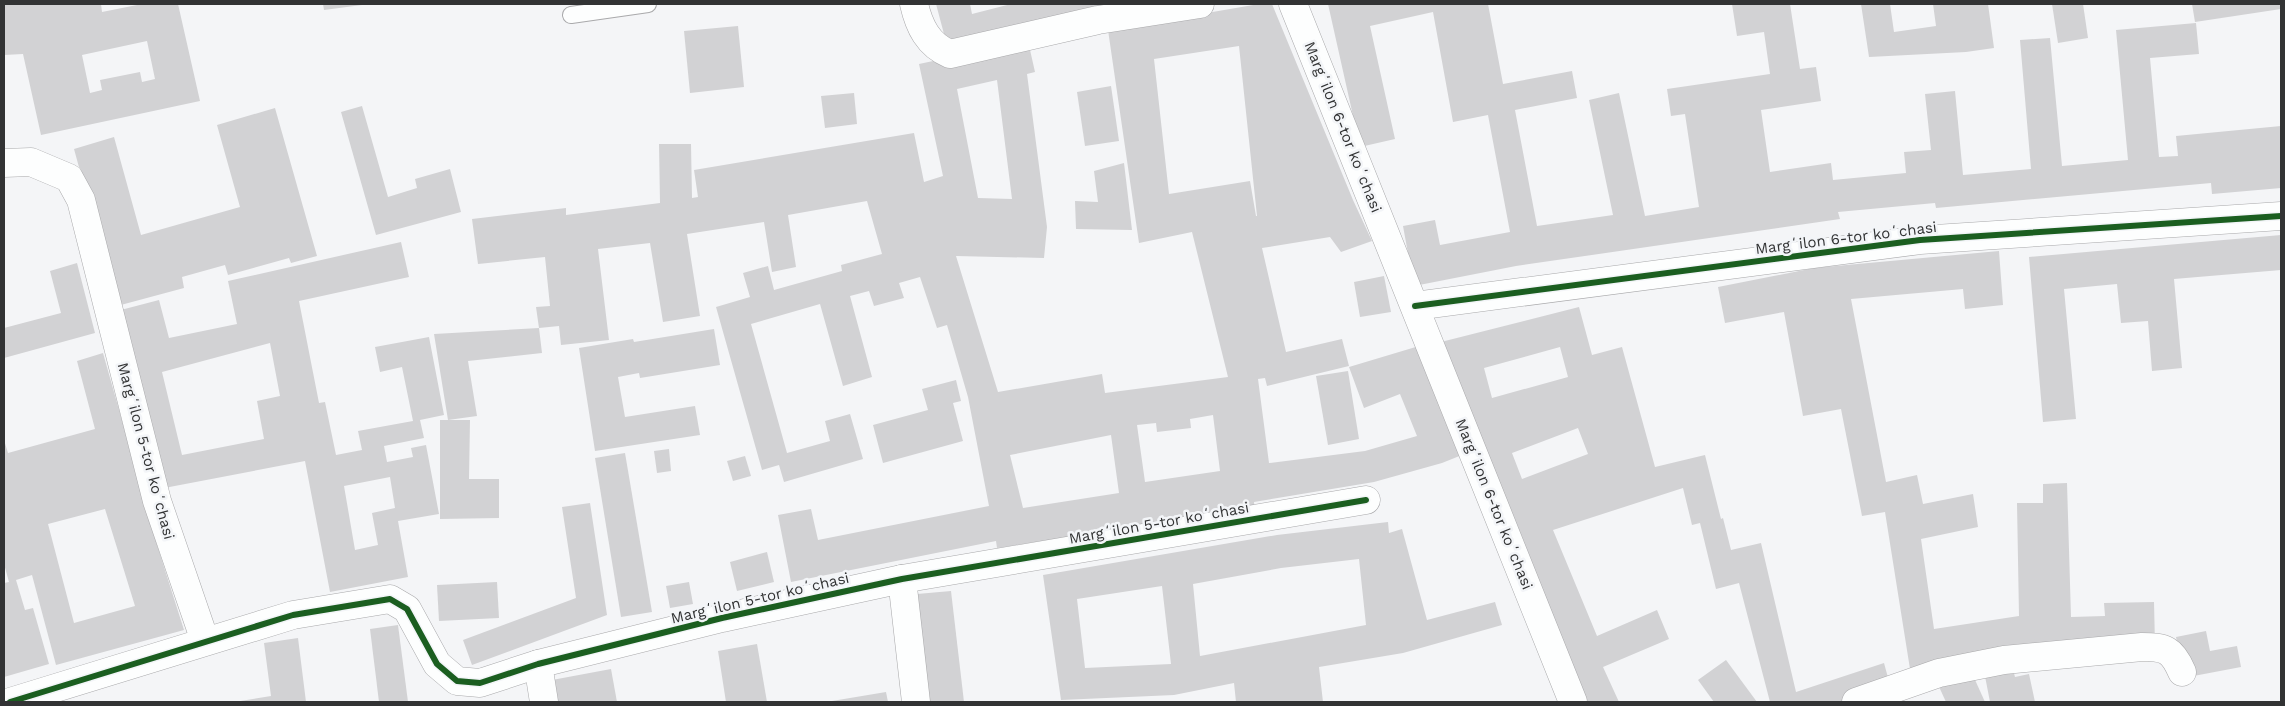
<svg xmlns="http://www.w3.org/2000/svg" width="2285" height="706" font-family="'Work Sans',sans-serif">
<rect width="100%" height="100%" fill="#f4f5f7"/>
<!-- building -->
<g fill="#d2d2d4" fill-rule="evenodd">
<path d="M4,4H101L102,12L142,4H178L200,101L41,135L23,54L4,55ZM147,41L155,79L142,82L140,72L100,80L102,90L90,93L82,55Z"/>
<path d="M323,4H362V5L324,10Z"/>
<path d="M936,4H970L972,14L1011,4H1117L948,49Z"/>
<path d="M1259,4H1272L1353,200L1372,241L1341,252L1330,237L1262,248L1286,352L1342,339L1349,366L1267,386L1265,378L1258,379L1269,463L1365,451L1417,436L1400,394L1364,408L1349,367L1419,346L1462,455L1442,463L1374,482L1254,502L1255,516L1224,513L997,548L996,541L791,582L778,515L811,509L818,540L989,506L968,397L947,325L937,328L920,277L899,283L904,298L874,306L869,291L850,296L872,377L843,386L820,304L751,324L787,453L830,441L825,421L850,414L863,459L784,482L779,465L762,470L716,307L750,297L743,273L768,266L774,290L842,271L841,265L882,254L867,201L788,215L796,267L772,272L764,222L687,234L700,316L663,322L650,243L598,249L609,340L561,345L559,326L539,328L536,307L550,306L545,257L478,264L472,219L566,208V215L660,203L659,144H691L692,198L698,197L694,170L914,133L924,182L943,176L919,64L1028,41L1035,72L1027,74L1047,227L1044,258L956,256L998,392L1102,374L1105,393L1228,377L1192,232L1139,243L1108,30ZM1239,46L1257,216H1256L1250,181L1169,194L1154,59ZM997,80L1012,199L978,198L957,89ZM1213,415L1220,471L1145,482L1137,425L1156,423L1157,432L1191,428L1190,419ZM1111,435L1119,493L1023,508L1010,455Z"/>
<path d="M1328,4H1488L1503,84L1572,71L1577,98L1515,110L1537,226L1613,215L1589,100L1619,93L1645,216L1699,207L1685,114L1671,116L1667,89L1770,74L1764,32L1737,36L1732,4H1790L1800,69L1816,67L1821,101L1761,110L1770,172L1831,163L1833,180L1906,173L1904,152L1931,150L1925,94L1955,91L1963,175L2031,169L2020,40L2050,38L2062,166L2128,160L2116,30L2196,23L2199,54L2150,58L2159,157L2178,156L2176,136L2281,126V188L2212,194L2211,183L1936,208L1935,203L1838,212L1840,219L1516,266L1414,286L1403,226L1435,220L1440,245L1510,232L1488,115L1453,122L1433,12L1370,26L1395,139L1360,147Z"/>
<path d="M1861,4H1890L1894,32L1936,26L1933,4H1988L1994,48L1966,52L1869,57Z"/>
<path d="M2052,4H2083L2088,38L2058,43Z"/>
<path d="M2192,4H2281V9L2195,22Z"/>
<path d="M738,26L744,87L690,93L684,31Z"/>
<path d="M1111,86L1119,141L1085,146L1077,92Z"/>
<path d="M854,93L857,124L825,128L821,96Z"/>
<path d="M362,106L388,197L417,188L415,179L450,169L461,212L376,235L341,112Z"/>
<path d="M275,108L317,256L291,263L289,258L228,275L225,265L182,277L184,288L117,306L74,149L114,137L141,235L240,207L217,125Z"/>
<path d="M1124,163L1132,230L1076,229L1075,201L1098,202L1094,171Z"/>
<path d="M2281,235V270L2174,279L2182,368L2152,371L2148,321L2121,323L2117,284L2064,289L2076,419L2043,422L2029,257Z"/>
<path d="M401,242L409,277L299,301L319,403L325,402L336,455L362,450L358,431L413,421L402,367L380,372L375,347L429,337L444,415L420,420L424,438L384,446L387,462L413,457L411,448L426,445L439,514L398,521L408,577L330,592L305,461L159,489L117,311L159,300L169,338L237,324L228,281ZM270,343L280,396L257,401L264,439L182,455L162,372ZM390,477L395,508L372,513L378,545L355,550L344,486Z"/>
<path d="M1999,251L2003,305L1965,309L1963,289L1851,299L1886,482L1917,475L1923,504L1973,494L1978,527L1921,539L1934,629L2019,616L2017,503H2043V484L2067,483L2071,617L2105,616L2104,603L2154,602L2155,645L1910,669L1885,512L1862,516L1841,409L1803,416L1784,312L1725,323L1718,287L1814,268Z"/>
<path d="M77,263L95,333L4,358V328L61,313L50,271Z"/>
<path d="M1384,276L1391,312L1360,317L1354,282Z"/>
<path d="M1579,307L1592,355L1622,347L1655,467L1705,455L1721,519L1723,518L1731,550L1761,543L1796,692L1884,663L1890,685L1843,702H1770L1739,583L1716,589L1700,523L1692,525L1683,488L1553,530L1597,636L1657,610L1669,639L1603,667L1619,702H1586L1437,343ZM1560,347L1568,377L1492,398L1484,368ZM1578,428L1588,454L1522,479L1512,453Z"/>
<path d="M539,328L542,353L468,361L477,416L448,420L434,334Z"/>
<path d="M714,329L720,365L640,378L639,373L618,377L625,417L695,406L700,435L595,451L579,348L633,339L634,342Z"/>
<path d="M103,353L157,545L184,630L56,665L32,575L16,580L25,610L33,608L49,664L4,677V583L9,582L4,564V440L8,453L95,429L77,361ZM105,509L135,606L74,623L48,524Z"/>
<path d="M1348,371L1359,439L1328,445L1316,376Z"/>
<path d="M956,380L961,401L953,403L963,441L883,463L873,425L928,410L922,389Z"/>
<path d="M440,420H470L469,479H499V518L440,519Z"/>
<path d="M669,449L671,471L657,473L654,451Z"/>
<path d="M625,453L652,612L621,617L595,458Z"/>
<path d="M745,456L751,476L733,481L727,461Z"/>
<path d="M590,503L607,615L472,665L463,640L576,598L562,507Z"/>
<path d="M1388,522L1389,533L1402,529L1427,620L1495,602L1502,625L1403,653L1319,667L1323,702H1236L1234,683L1174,695L1061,700L1043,575L1277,535ZM1359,559L1366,625L1200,656L1193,584L1281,568ZM1162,586L1171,664L1085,668L1077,599Z"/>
<path d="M767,552L774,582L737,591L730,562Z"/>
<path d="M497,582L499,618L439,621L437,585Z"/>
<path d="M689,582L693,604L670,608L666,586Z"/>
<path d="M951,591L964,702H929L917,594Z"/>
<path d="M398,625L408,702H379L370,629Z"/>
<path d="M2206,631L2210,651L2237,646L2241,667L2183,678L2176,637Z"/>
<path d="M298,638L306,702H234L271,696L264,643Z"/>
<path d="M757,644L767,702H726L718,651Z"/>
<path d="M1726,660L1757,702H1714L1698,680Z"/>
<path d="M2012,666L2015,677L2029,674L2035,702H1990L1984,671Z"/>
<path d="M611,669L617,702H555L552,680Z"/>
<path d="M1971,671L1985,702H1946L1935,678Z"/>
<path d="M886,692L888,702H832V701Z"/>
</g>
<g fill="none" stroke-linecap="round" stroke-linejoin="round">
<defs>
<path id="service" d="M571,15L648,4"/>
<g id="minor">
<path d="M914,4C919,26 928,45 950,54L1098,20L1200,4"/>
<path d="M1293,4L1573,702"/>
<path d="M4,163L31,162L69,178L81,200L157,501L205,641"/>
<path d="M1415,306L1920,240L2281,216"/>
<path d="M902,579L916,702"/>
<path d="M538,664L544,702"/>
<path d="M10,702L293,615L390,599L407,609L437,664L457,681L480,683L538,664L722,618L902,579L1366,500"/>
<path d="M1856,702L1939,673L2004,660L2142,647C2165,647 2172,649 2182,672"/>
</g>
</defs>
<!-- service casing -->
<use href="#service" stroke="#a9a9ab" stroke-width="18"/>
<!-- minor casing -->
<use href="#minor" stroke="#a9a9ab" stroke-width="29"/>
<!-- service -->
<use href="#service" stroke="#fdfefe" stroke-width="16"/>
<!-- minor -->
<use href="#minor" stroke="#fdfefe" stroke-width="28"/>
<defs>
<g id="cycleway">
<path d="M1415,306L1920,240L2281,216"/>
<path d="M10,702L293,615L390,599L407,609L437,664L457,681L480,683L538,664L722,618L902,579L1366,500"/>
</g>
</defs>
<!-- cycleway casing -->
<use href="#cycleway" stroke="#f3f5f8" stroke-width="9"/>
<!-- cycleway -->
<use href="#cycleway" stroke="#1b5e20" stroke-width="6"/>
</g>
<g text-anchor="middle" stroke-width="5" stroke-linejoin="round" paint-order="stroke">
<!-- street labels -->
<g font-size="15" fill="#323334" stroke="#f3f5f8">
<text transform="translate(1343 127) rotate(68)" y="5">Margʻilon 6-tor koʻchasi</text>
<text transform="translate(1846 238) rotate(-7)" y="5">Margʻilon 6-tor koʻchasi</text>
<text transform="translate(146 451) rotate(75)" y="5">Margʻilon 5-tor koʻchasi</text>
<text transform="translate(1494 504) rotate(68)" y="5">Margʻilon 6-tor koʻchasi</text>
<text transform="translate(1159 523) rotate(-10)" y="5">Margʻilon 5-tor koʻchasi</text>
<text transform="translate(760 598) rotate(-13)" y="5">Margʻilon 5-tor koʻchasi</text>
</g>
</g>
<!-- border -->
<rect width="2285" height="706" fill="none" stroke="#323334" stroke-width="10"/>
</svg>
